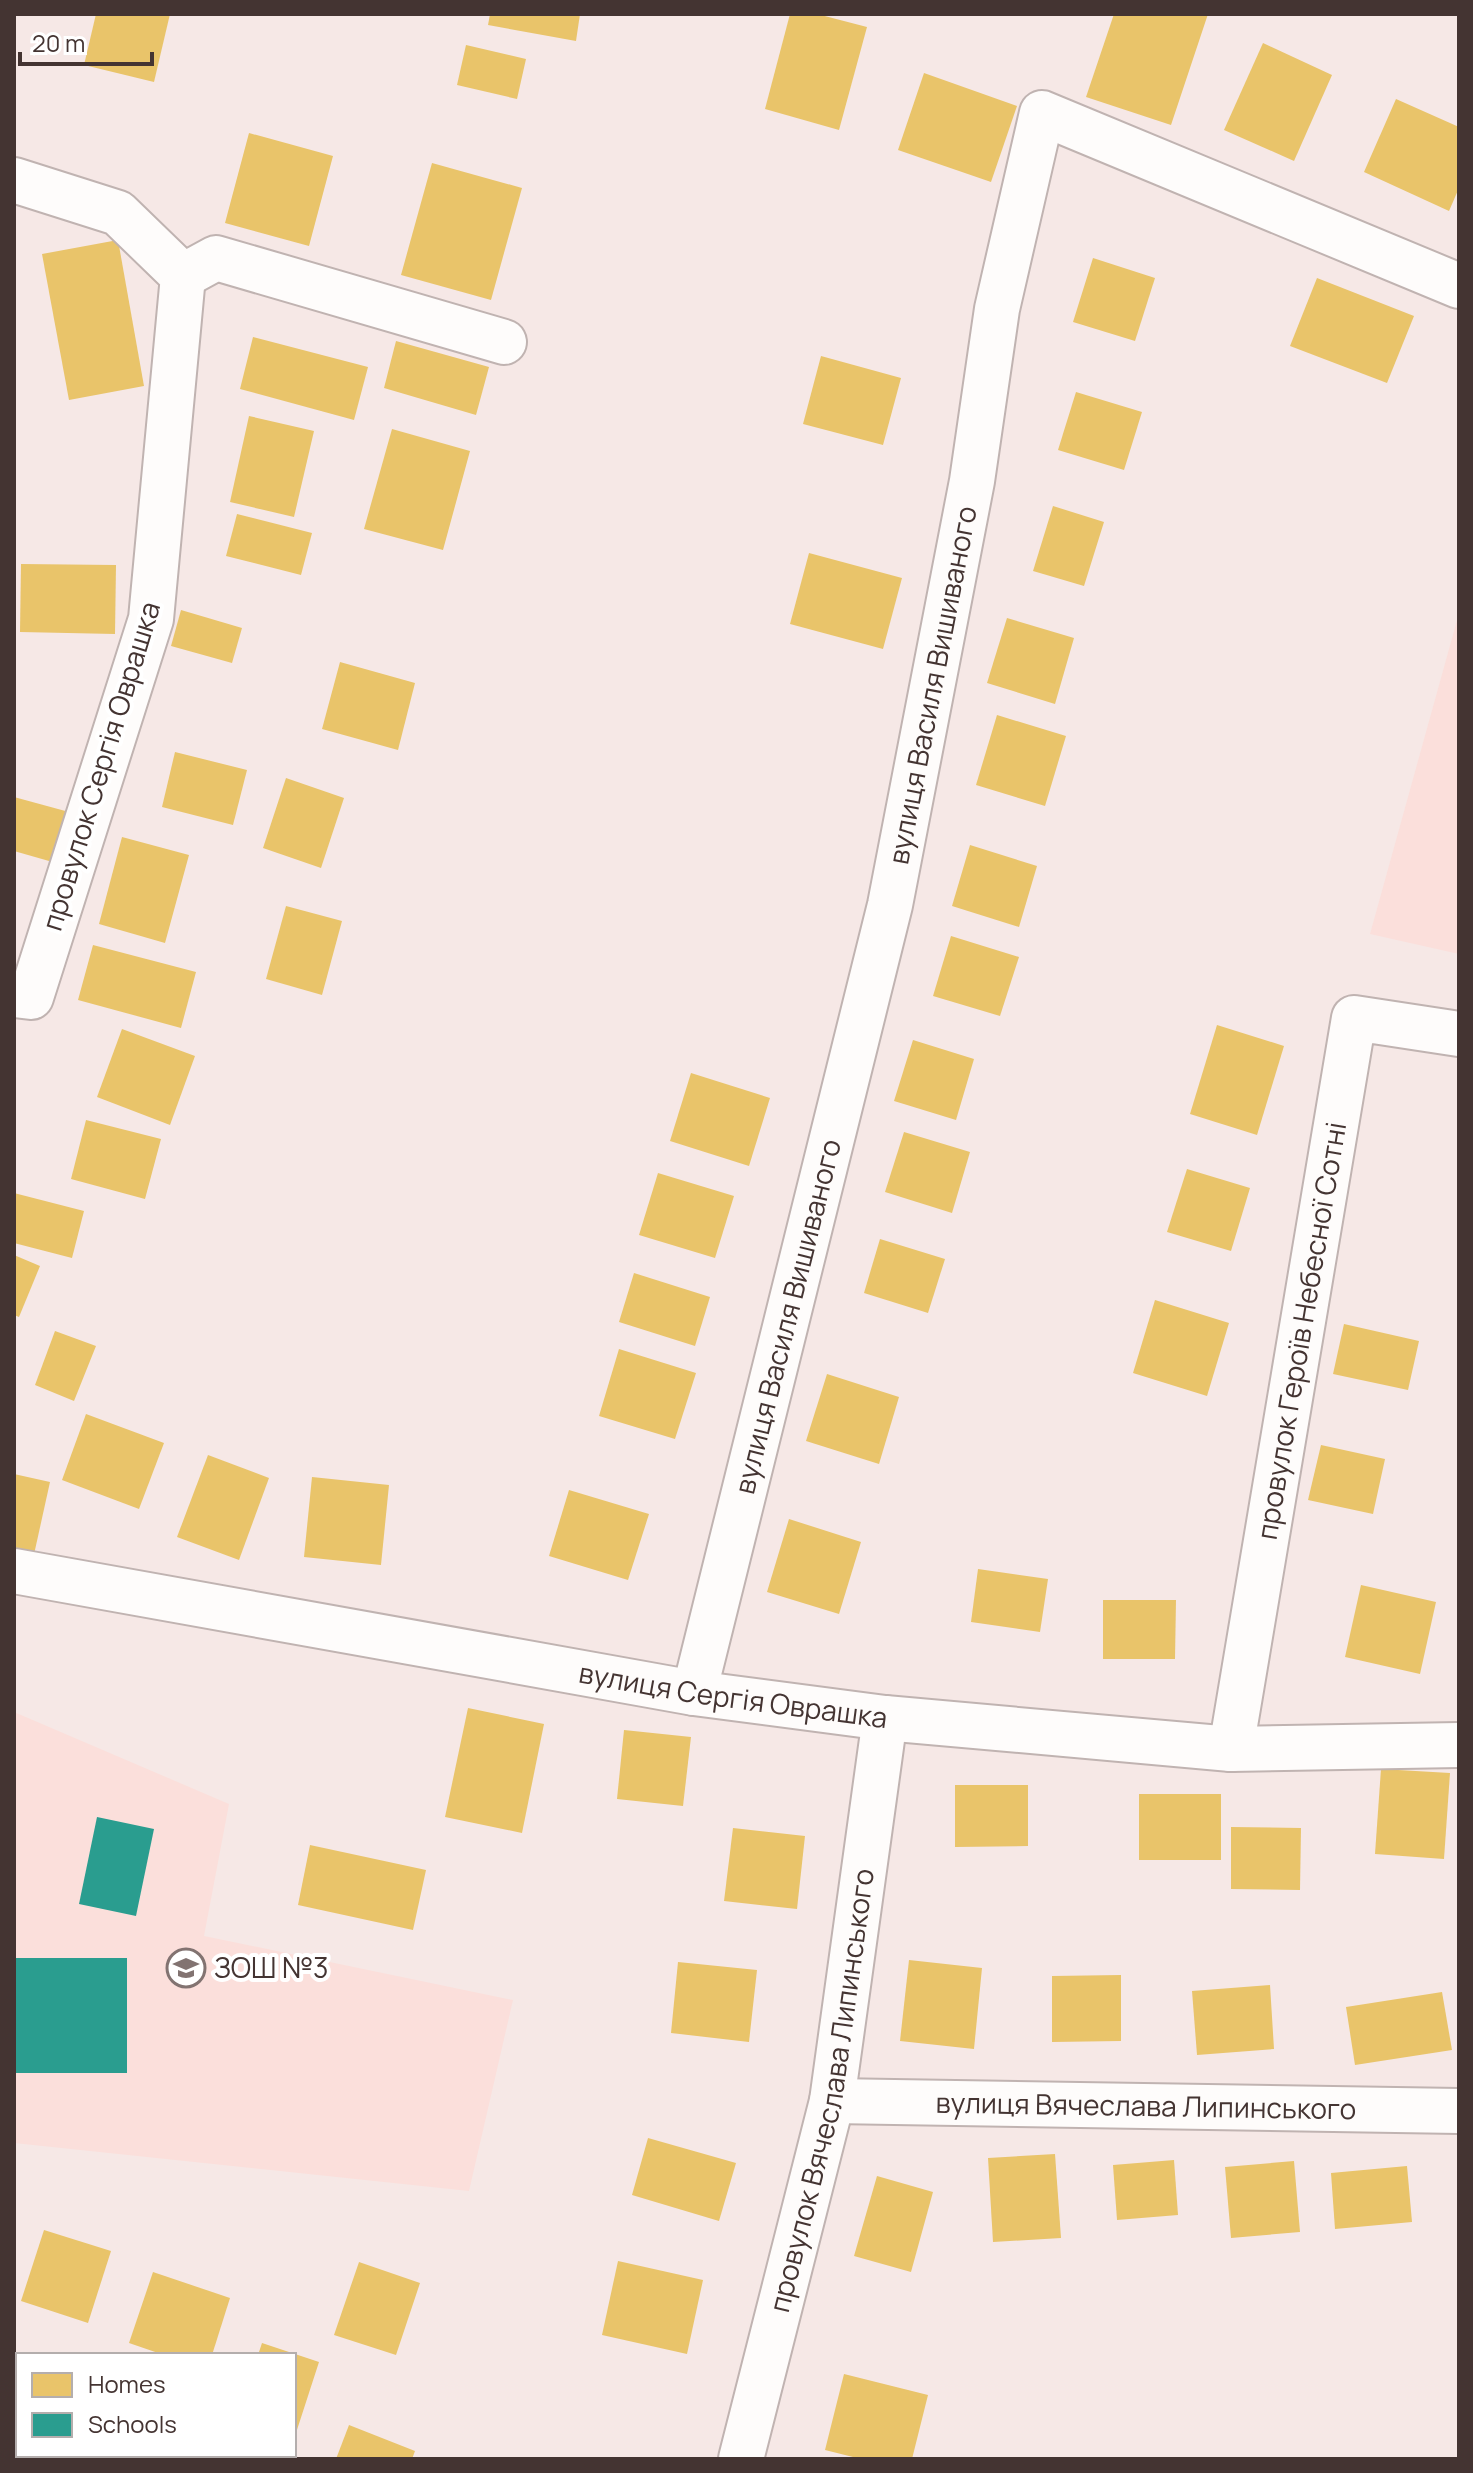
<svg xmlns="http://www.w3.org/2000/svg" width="1473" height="2473" viewBox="0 0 1473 2473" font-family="Manrope,sans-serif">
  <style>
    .built { fill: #fbdfdb }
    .homes { fill: #e9c46a }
    .schools { fill: #2a9d8f }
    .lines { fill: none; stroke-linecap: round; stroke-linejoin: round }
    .street-casing { stroke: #c0b3b1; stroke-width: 48 }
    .street { stroke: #fefcfb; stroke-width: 44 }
    .labels { text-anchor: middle; stroke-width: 8; stroke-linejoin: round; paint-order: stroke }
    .street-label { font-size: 28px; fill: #443432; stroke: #fff }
    .poi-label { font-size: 28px; fill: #443432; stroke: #fff; text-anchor: start }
  </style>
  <rect width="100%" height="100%" fill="#f6e8e6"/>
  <g class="built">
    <path d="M1459,613v341l-89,-20z"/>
    <path d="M14,1712l215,92 -25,132 309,64 -44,191 -455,-48z"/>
  </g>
  <g class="homes">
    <path d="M96,14h74l-16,68 -70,-17z"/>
    <path d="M490,14h90l-4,27 -88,-16z"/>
    <path d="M790,14h27l50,13 -28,103 -74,-21z"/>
    <path d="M1114,14h94l-37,111 -85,-28z"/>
    <path d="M1263,43l69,32 -38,86 -70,-31z"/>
    <path d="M466,45l60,14 -9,40 -60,-14z"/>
    <path d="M924,73l93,33 -26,76 -93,-32z"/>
    <path d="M1396,99l63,28v61l-10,23 -85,-39z"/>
    <path d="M249,133l84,23 -24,90 -84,-23z"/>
    <path d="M432,163l90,25 -31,112 -90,-25z"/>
    <path d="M118,240l26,146 -75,14 -27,-146z"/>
    <path d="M1093,258l62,20 -20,63 -62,-19z"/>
    <path d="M1317,278l97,38 -27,67 -97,-37z"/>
    <path d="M253,337l115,30 -14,53 -114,-31z"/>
    <path d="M396,341l93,26 -13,48 -92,-27z"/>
    <path d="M821,356l80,22 -18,67 -80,-21z"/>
    <path d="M1076,392l66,20 -18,58 -66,-20z"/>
    <path d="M249,416l65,15 -20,86 -64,-15z"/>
    <path d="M392,429l78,22 -27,99 -79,-21z"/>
    <path d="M1053,506l51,16 -20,64 -51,-15z"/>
    <path d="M237,514l75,19 -11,42 -75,-19z"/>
    <path d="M809,553l93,25 -19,71 -93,-25z"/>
    <path d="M21,564l95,1 -1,69 -95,-2z"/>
    <path d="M181,610l61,18 -10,35 -61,-17z"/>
    <path d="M1007,618l67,20 -19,66 -68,-21z"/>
    <path d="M340,662l75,21 -17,67 -76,-21z"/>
    <path d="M997,715l69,21 -21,70 -69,-21z"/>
    <path d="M175,752l72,18 -14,55 -71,-18z"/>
    <path d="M286,778l58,20 -23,70 -58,-20z"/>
    <path d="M14,797l55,15 -13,51 -42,-12z"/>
    <path d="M122,837l67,18 -24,88 -66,-19z"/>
    <path d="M970,845l67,21 -18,61 -67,-21z"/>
    <path d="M286,906l56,15 -20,74 -56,-16z"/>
    <path d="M951,936l68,21 -19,59 -67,-20z"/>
    <path d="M93,945l103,27 -15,56 -103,-28z"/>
    <path d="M1217,1025l67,21 -27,89 -67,-21z"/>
    <path d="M122,1029l73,27 -25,69 -73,-28z"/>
    <path d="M913,1040l61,19 -18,61 -62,-19z"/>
    <path d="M691,1073l79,25 -21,68 -79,-25z"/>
    <path d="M86,1120l75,19 -16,60 -74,-20z"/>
    <path d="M904,1132l66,20 -18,61 -67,-21z"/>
    <path d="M1187,1169l63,19 -19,63 -64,-19z"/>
    <path d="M658,1173l76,23 -19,62 -76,-23z"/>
    <path d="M14,1193l70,18 -12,47 -58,-15z"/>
    <path d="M880,1239l65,20 -17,54 -64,-20z"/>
    <path d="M14,1255l26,11 -21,51 -5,-2z"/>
    <path d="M634,1273l76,24 -15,49 -76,-24z"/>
    <path d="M1155,1300l74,23 -22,73 -74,-23z"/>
    <path d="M1344,1324l75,17 -11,49 -75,-16z"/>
    <path d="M55,1331l41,15 -22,55 -39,-16z"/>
    <path d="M619,1349l77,24 -21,66 -76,-23z"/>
    <path d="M827,1374l72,23 -20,67 -73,-23z"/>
    <path d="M86,1414l78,29 -25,66 -77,-29z"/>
    <path d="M1321,1445l64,14 -12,55 -65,-14z"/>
    <path d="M208,1455l61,23 -30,82 -62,-23z"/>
    <path d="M14,1474l36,8 -17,77 -19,-4z"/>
    <path d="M312,1477l77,8 -8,80 -77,-8z"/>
    <path d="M569,1490l80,24 -21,66 -79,-24z"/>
    <path d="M789,1519l72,23 -22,72 -72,-22z"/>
    <path d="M978,1569l70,10 -8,53 -69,-10z"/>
    <path d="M1361,1585l75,17 -16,72 -75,-17z"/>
    <path d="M1103,1600h73l-1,59h-72z"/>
    <path d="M468,1708l76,16 -22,109 -77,-16z"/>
    <path d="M624,1730l67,7 -8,69 -66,-7z"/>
    <path d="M1381,1769l69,4 -6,86 -69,-5z"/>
    <path d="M955,1785h73v61l-73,1z"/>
    <rect x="1139" y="1794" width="82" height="66"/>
    <path d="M1231,1827l70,1 -1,62 -69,-1z"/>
    <path d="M733,1828l72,8 -8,73 -73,-8z"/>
    <path d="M310,1845l116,25 -13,60 -115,-25z"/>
    <path d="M909,1960l73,8 -8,81 -74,-8z"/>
    <path d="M678,1962l79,8 -8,72 -78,-9z"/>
    <path d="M1121,1975v66l-69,1v-66z"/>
    <path d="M1270,1985l4,64 -77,6 -5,-64z"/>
    <path d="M1442,1992l10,58 -97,15 -9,-58z"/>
    <path d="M648,2138l88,25 -17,58 -87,-26z"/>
    <path d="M1055,2154l6,84 -68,4 -5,-84z"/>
    <path d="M1174,2160l4,55 -61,5 -4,-55z"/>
    <path d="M1294,2161l6,71 -69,6 -6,-71z"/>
    <path d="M1407,2166l5,56 -77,7 -4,-56z"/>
    <path d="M877,2176l56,16 -22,80 -57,-16z"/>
    <path d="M44,2230l67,21 -23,72 -67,-22z"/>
    <path d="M618,2261l85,19 -16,74 -85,-19z"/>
    <path d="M359,2262l61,21 -24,72 -62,-20z"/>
    <path d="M153,2272l77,26 -18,57h-48l-35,-12z"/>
    <path d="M262,2343l57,19 -24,74 -1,-81h-36z"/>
    <path d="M844,2374l84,21 -16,64h-51l-36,-9z"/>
    <path d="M349,2425l66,26 -3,8h-76z"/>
  </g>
  <g class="schools">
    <path d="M97,1817l57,12 -18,87 -57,-12z"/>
    <rect x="14" y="1958" width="113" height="115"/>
  </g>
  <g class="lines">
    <defs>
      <g id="street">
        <path d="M14,180l104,33 65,63 -32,343 -120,378 -17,-2"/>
        <path d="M183,276l33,-18 288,84"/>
        <path id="s1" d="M14,1571l680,122 191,25 346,31 228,-4"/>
        <path id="s2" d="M694,1693l196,-788 82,-424 25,-172 45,-196 417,173"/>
        <path id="s3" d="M1231,1749l123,-731 105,16"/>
        <path id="s4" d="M832,2101l627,10"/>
        <path d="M14,2401l4,2"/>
        <path d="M162,2455l11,4"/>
        <path id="s5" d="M741,2459l91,-358 53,-383"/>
      </g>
    </defs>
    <use href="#street" class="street-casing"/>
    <use href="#street" class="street"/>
  </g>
  <defs>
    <symbol id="school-ring" viewBox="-11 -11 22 22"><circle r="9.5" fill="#fff" stroke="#827371" stroke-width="1.5"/><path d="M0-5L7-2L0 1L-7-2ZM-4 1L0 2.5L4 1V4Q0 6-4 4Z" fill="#827371"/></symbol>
  </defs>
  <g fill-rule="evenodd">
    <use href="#school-ring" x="164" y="1946" width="44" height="44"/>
  </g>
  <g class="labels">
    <g class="street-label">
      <text dy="10" stroke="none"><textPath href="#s2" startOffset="1036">вулиця Василя Вишиваного</textPath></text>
      <text transform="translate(101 766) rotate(-73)" y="10">провулок Сергія Оврашка</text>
      <text dy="10" stroke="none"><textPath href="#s2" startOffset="388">вулиця Василя Вишиваного</textPath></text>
      <text dy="10" stroke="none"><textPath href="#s3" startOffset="424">провулок Героїв Небесної Сотні</textPath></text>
      <text dy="10" stroke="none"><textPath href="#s1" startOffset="730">вулиця Сергія Оврашка</textPath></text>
      <text dy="10" stroke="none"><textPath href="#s5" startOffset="378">провулок Вячеслава Липинського</textPath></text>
      <text dy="10" stroke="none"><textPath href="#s4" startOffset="314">вулиця Вячеслава Липинського</textPath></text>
    </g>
    <g class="poi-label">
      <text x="214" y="1978">ЗОШ №3</text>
    </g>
  </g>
  <rect width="1473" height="2473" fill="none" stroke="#443432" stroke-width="32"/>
  <rect x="16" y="2353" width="280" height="104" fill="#ffffff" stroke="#b4aead" stroke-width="2"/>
  <rect x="32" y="2373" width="40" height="24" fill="#e9c46a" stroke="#b4aead" stroke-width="2"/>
  <text x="88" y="2393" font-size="24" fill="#443432">Homes</text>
  <rect x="32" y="2413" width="40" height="24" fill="#2a9d8f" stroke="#b4aead" stroke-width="2"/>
  <text x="88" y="2433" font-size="24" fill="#443432">Schools</text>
  <path d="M20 52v12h132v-12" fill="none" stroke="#443432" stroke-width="4"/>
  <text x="32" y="52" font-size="24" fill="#443432" stroke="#ffffff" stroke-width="6" paint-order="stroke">20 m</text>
</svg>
